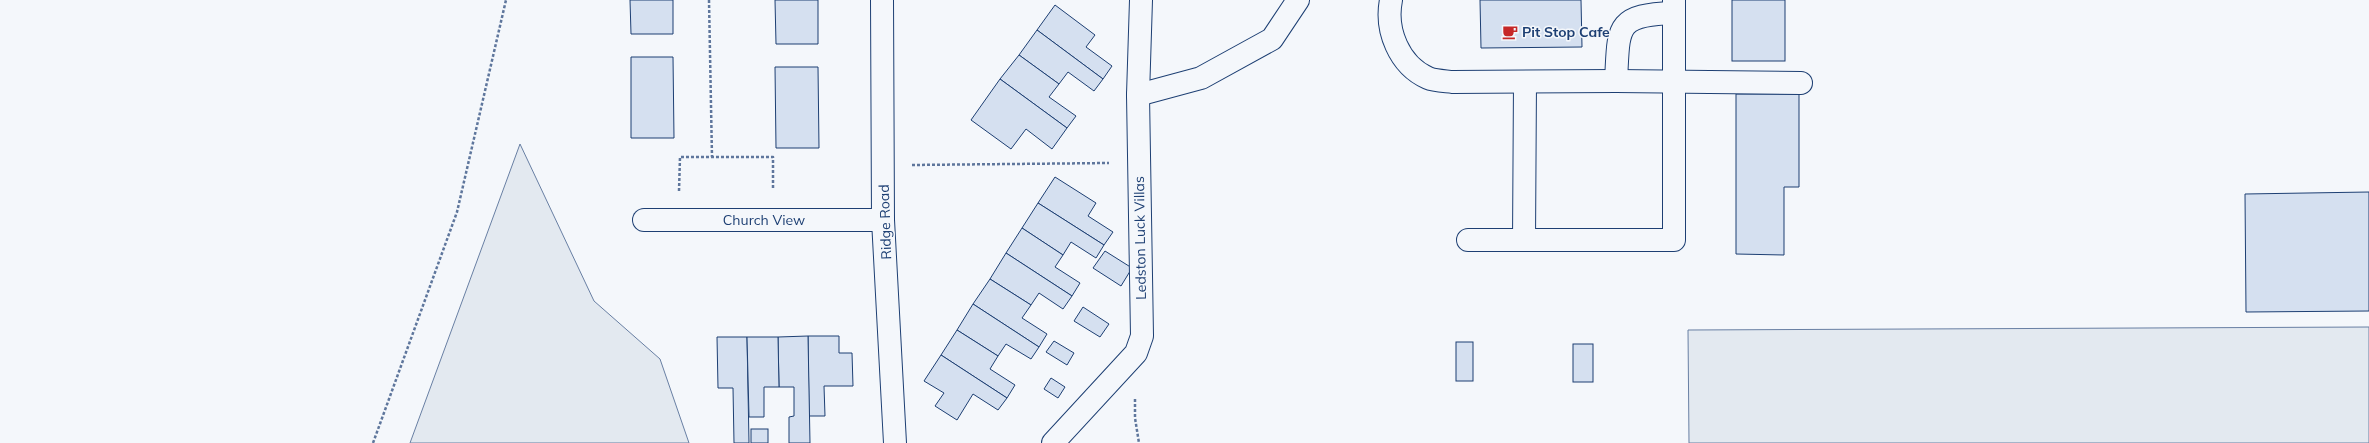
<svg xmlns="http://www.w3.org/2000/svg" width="2369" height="443" viewBox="0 0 2369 443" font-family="Mulish,sans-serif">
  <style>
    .green { fill: #e3e9f0; stroke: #687fa3 }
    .building { fill: #d5e0f0; stroke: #1d3f73 }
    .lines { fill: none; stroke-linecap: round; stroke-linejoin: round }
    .minor-casing { stroke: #1d3f73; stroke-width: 24 }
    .path { stroke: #5e769c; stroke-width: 2.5; stroke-dasharray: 3 2; stroke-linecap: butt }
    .minor { stroke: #f4f7fb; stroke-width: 22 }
    .labels { text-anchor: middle; stroke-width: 3; stroke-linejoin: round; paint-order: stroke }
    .poi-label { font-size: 14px; font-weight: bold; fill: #1d3f73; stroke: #f4f7fb; text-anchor: start }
    .street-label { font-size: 14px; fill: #1d3f73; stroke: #f4f7fb }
  </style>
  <rect width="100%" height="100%" fill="#f4f7fb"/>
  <g class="green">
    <path d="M520,144l74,157 66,58 29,84h-279z"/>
    <path d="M2369,327v116h-680l-1,-113z"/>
  </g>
  <g class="building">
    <path d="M630,0h43v34h-42z"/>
    <path d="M775,0h43v44h-42z"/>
    <path d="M1480,0h101l1,47 -101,1z"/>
    <rect x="1732" y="0" width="53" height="61"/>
    <path d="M1055,5l40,30 -9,12 26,19 -9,13 -66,-49z"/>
    <path d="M1037,30l66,49 -9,12 -26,-19 -9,12 -40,-29z"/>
    <path d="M1019,55l40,29 -10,13 27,19 -9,12 -67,-49z"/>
    <path d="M631,57h42l1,81h-43z"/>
    <path d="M775,67h43l1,81h-43z"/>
    <path d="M1000,79l67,49 -15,21 -26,-20 -15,20 -40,-29z"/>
    <path d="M1736,94h63v93h-15v68l-48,-1z"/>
    <path d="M1055,177l41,26 -8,13 25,16 -9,13 -66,-42z"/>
    <path d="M2369,192v119l-123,1 -1,-118z"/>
    <path d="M1038,203l66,42 -8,13 -25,-16 -8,13 -41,-27z"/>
    <path d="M1022,228l41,27 -8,12 25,16 -8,13 -66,-43z"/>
    <path d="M1105,251l27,17 -11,18 -28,-18z"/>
    <path d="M1006,253l66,43 -9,13 -24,-16 -8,12 -41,-26z"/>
    <path d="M990,279l41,26 -9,13 25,16 -8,13 -66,-43z"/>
    <path d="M973,304l66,43 -8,12 -25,-15 -8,12 -41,-26z"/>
    <path d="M1083,307l26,17 -9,13 -26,-16z"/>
    <path d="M957,330l41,26 -8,13 25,16 -8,13 -66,-43z"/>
    <path d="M808,336h31v17h13l1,33h-29l1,30h-16z"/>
    <path d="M808,336l2,107h-21v-26l5,-1v-29h-15l-1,-50z"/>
    <path d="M717,337h30l2,106h-15l-1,-55h-15z"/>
    <path d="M747,337h31l1,50h-15v30h-15z"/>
    <path d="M1054,341l20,12 -7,12 -21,-13z"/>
    <rect x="1456" y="342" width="17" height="39"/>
    <rect x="1573" y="344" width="20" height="38"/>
    <path d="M941,355l66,43 -9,12 -25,-16 -16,26 -22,-14 9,-13 -20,-12z"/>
    <path d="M1051,378l14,9 -7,11 -14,-9z"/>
    <rect x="751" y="429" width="17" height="14"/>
  </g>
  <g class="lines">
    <defs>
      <g id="minor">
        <path d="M882,0l1,220 12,223"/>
        <path d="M1391,0c-6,30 8,65 37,78 7,3 17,3 25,4l163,-1 185,2"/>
        <path d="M1616,81c3,-53 -2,-66 57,-68"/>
        <path d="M1138,95l63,-17 71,-39 26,-39"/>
        <path d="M644,220h239"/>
        <path d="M1468,240h206v-240"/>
        <path d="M1524,240l1,-158"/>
        <path d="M1053,443l83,-90 6,-17 -4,-241 3,-95"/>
      </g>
    </defs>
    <use href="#minor" class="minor-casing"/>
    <g class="path">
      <path d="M709,0l3,157"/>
      <path d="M912,165l197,-2"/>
      <path d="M679,191l1,-34h93v32"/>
      <path d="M1135,399v19l4,25"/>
      <path d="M373,443l84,-231 49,-212"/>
    </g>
    <use href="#minor" class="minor"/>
  </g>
  <defs>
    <symbol id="cafe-bare" viewBox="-9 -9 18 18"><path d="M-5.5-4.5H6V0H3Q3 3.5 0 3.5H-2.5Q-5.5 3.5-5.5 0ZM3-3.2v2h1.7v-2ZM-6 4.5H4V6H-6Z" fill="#c62828" stroke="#f4f7fb" stroke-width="2.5" paint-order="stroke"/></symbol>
  </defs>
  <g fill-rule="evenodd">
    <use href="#cafe-bare" x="1499" y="21" width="22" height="22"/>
  </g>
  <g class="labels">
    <g class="poi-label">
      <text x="1522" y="37">Pit Stop Cafe</text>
    </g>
    <g class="street-label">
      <text x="764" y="225">Church View</text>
      <text transform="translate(885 222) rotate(-92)" y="5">Ridge Road</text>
      <text transform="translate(1140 238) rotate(-91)" y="5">Ledston Luck Villas</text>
    </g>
  </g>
</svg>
